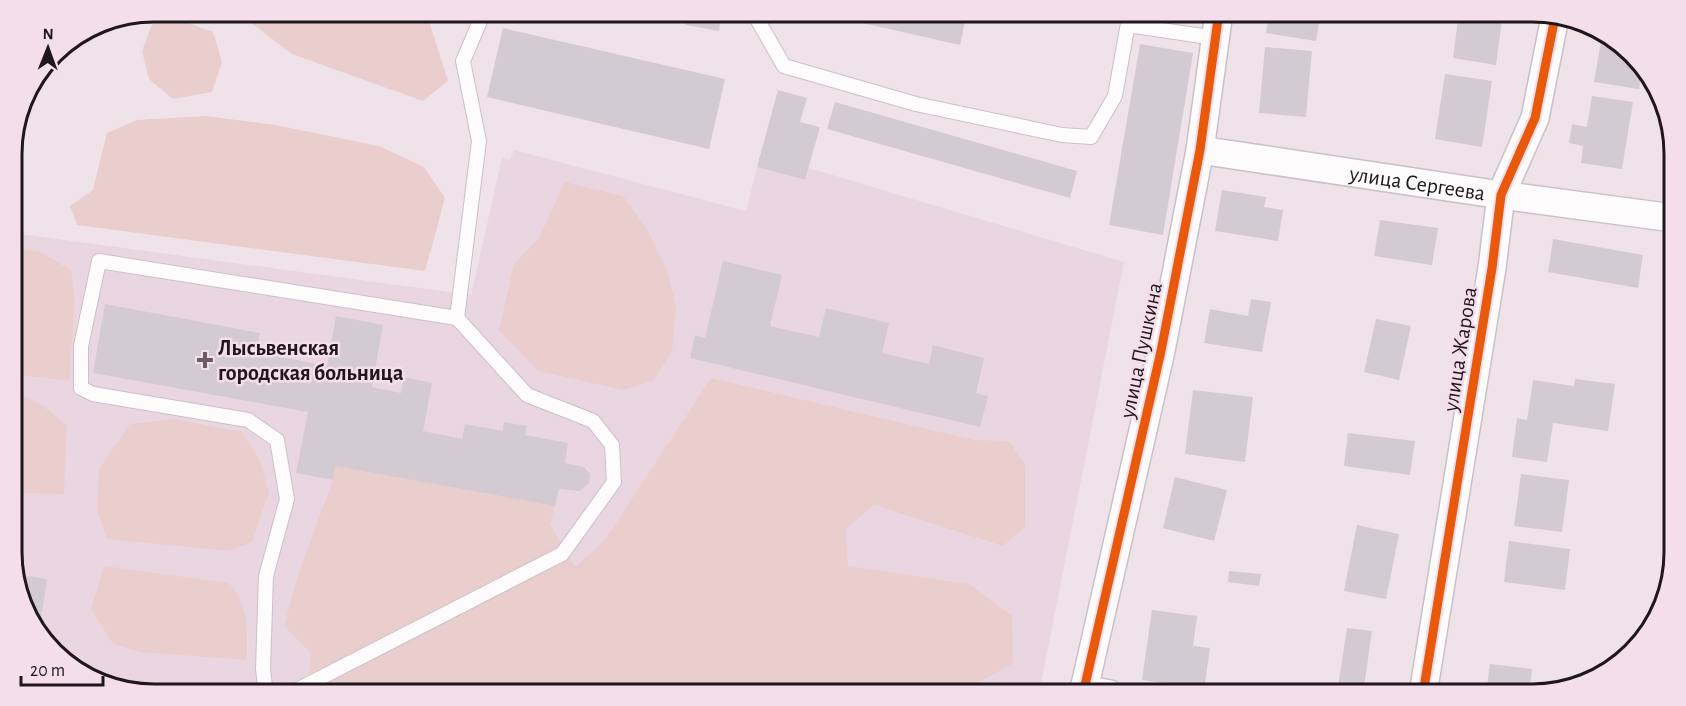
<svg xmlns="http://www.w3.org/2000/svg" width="1686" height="706" viewBox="0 0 1686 706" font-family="'Alegreya Sans',sans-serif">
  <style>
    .built { fill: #ead6e1 }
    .green { fill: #e9cecd }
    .building { fill: #d3cbd1 }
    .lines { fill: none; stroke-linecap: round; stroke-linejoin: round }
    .service-casing { stroke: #cac1c6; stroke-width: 16 }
    .minor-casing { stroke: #cac1c6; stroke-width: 30 }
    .service { stroke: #fdfbfc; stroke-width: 14 }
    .minor { stroke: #fdfbfc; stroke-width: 27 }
    .cycleway-casing { stroke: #f4deea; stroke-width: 13 }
    .cycleway { stroke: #e8590c; stroke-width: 9 }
    .poi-dot { fill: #685e64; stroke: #f4deea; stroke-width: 2 }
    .labels { text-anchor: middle; stroke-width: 5; stroke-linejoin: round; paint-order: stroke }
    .street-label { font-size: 22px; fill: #1f171c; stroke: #f4deea }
    .poi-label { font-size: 22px; font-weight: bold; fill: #1f171c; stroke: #f4deea; text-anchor: start }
    .rim { fill: none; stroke: #1f171c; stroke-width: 3 }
  </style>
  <rect width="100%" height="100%" fill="#efe3e9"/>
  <path class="built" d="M514,150l232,61 11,-44 48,13 4,-12 315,94 -85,432h-884l-55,-11 -58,-45 -29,-68v-337l458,62 31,-137 8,2z"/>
  <g class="green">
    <path d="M240,12h175l14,9 19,60 -25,20 -131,-47 -53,-40z"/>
    <path d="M175,18l38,14 9,30 -10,30 -39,7 -24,-20 -7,-28 10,-27z"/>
    <path d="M206,116l69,9 104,21 45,21 21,31 -20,73 -348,-46 -7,-19 23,-16 14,-57 30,-13z"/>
    <path d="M565,182l58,14 24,33 21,44 8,33 -4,45 -19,30 -30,9 -85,-19 -39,-41 15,-66 25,-26z"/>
    <path d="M13,248l27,4 31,18 4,32 -6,79 -56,-7z"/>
    <path d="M711,378l263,62 35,1 16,24v62l-22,19 -129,-41 -28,24 2,37 121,18 43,32 1,47 -35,20 -3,11h-668l4,-41 -27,-27 15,-54 34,-92 2,-14 220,40 -5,18 25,43 30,-27z"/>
    <path d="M13,392l26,11 28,22 -3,69 -39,-1 -12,-10z"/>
    <path d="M175,419l67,13 18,29 9,32 -17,49 -22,9 -123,-12 -10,-28 2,-42 31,-45z"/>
    <path d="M104,566l125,17c21,26 18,45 18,77l-106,-8 -28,-8 -22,-35z"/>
  </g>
  <g class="building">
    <path d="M689,12h33l-3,19 -33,-6z"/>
    <path d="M814,12h153l-7,33z"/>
    <path d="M1148,12h39l-1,8 -38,-6z"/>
    <path d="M1269,12h52l-5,29 -50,-8z"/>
    <path d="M1459,12h44l-7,53 -43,-7z"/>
    <path d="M503,28l222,51 -16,70 -222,-52z"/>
    <path d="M1602,35l41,31 -4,23 -45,-7z"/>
    <path d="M1140,44l53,9 -30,182 -54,-10z"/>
    <path d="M1265,47l47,4 -6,66 -47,-4z"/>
    <path d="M1445,74l47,7 -10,66 -47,-8z"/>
    <path d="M778,90l29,8 -7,24 20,5 -15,53 -48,-13z"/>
    <path d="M1592,96l41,6 -11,67 -41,-6 2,-17 -14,-3 3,-19 15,3z"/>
    <path d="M835,102l242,69 -7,27 -243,-69z"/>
    <path d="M1222,190l44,7 -2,10 19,3 -5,31 -63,-10z"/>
    <path d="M1380,220l58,8 -6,37 -58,-9z"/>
    <path d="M1553,239l90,16 -5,33 -90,-16z"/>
    <path d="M723,261l59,14 -12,51 49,11 7,-29 63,15 -7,30 47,11 4,-19 51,13 -8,35 12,3 -8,31 -290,-69 5,-23 10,3z"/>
    <path d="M1251,299l20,3 -9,50 -58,-9 6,-34 38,7z"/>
    <path d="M105,304l155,29 -4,19 71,14 9,-50 47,9 -11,62 29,6 3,-16 28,6 -9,48 39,8 3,-15 38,7 1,-9 23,4 -2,9 43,8 -3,20 19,4 6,7 -1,9 -9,8 -21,-2 -4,17 -220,-40 -2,14 -37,-7 12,-61 -215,-39z"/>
    <path d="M1376,319l35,7 -12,54 -35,-8z"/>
    <path d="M1575,379l40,5 -7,47 -55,-8 -6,39 -35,-5 5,-39 10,2 6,-40 41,6z"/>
    <path d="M1193,390l60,7 -8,65 -60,-8z"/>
    <path d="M1348,433l67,8 -5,34 -66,-9z"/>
    <path d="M1521,474l48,6 -7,52 -48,-6z"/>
    <path d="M1175,477l52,13 -13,51 -51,-13z"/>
    <path d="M1357,525l42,9 -13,65 -42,-8z"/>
    <path d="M1509,541l61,8 -5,41 -61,-8z"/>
    <path d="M1229,571l32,3 -2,12 -31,-4z"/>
    <path d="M15,574l32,5 -8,53z"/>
    <path d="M1152,610l45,6 -4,30 17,2 -6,41 -62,-9z"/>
    <path d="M1347,628l25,3 -9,63h-26z"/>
    <path d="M1490,664l42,5 -3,25h-43z"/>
  </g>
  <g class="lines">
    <defs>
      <g id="service">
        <path d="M753,12l31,54 132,38 146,31 29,2 24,-41 15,-84"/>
        <path d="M1128,25l87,13"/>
        <path d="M266,694l-3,-25 3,-93 21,-77 -10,-59 -29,-20 -155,-26 -12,-6v-42l18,-85 358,57 22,-177 -16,-80 21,-49"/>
        <path d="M289,694l273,-140 52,-72 -2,-37 -19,-24 -66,-26 -70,-77"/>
      </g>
      <g id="minor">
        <path id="s1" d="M1200,150l301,45 172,23"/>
        <path d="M1083,689l27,5"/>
        <path d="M1083,694l78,-343 39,-201 19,-138"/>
        <path d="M1423,694l69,-426 9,-73 34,-77 20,-101"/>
      </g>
    </defs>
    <use href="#service" class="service-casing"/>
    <use href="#minor" class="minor-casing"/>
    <use href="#service" class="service"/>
    <use href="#minor" class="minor"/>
    <defs>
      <g id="cycleway">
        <path d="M1083,694l78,-343 39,-201 19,-138"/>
        <path d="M1423,694l69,-426 9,-73 34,-77 20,-101"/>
      </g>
    </defs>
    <use href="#cycleway" class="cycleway-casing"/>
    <use href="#cycleway" class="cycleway"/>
  </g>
  <path class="poi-dot" d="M202 351h6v6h6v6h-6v6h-6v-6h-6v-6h6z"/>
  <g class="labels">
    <g class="street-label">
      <text dy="8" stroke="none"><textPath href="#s1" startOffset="220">улица Сергеева</textPath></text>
      <text transform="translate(1459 349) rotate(-81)" y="8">улица Жарова</text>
      <text transform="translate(1140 350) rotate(-78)" y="8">улица Пушкина</text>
    </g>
    <g class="poi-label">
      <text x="218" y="355">Лысьвенская<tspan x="218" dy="25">городская больница</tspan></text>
    </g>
  </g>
  <path d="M0 0H1686V706H0ZM154 22H1532A132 132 0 0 1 1664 154V552A132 132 0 0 1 1532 684H154A132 132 0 0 1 22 552V154A132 132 0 0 1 154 22Z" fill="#f4deea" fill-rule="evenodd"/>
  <path class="rim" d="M154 22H1532A132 132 0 0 1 1664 154V552A132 132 0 0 1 1532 684H154A132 132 0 0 1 22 552V154A132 132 0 0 1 154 22Z"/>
  <g transform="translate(48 48) rotate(1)" stroke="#f4deea" stroke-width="4.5" paint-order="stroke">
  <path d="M0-4.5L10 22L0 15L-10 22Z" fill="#1f171c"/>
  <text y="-9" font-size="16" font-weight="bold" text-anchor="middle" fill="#1f171c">N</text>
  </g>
  <path d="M21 676v9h82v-9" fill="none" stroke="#1f171c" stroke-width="3"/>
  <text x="30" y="676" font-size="18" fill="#1f171c" stroke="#f4deea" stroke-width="4.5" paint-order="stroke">20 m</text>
</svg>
